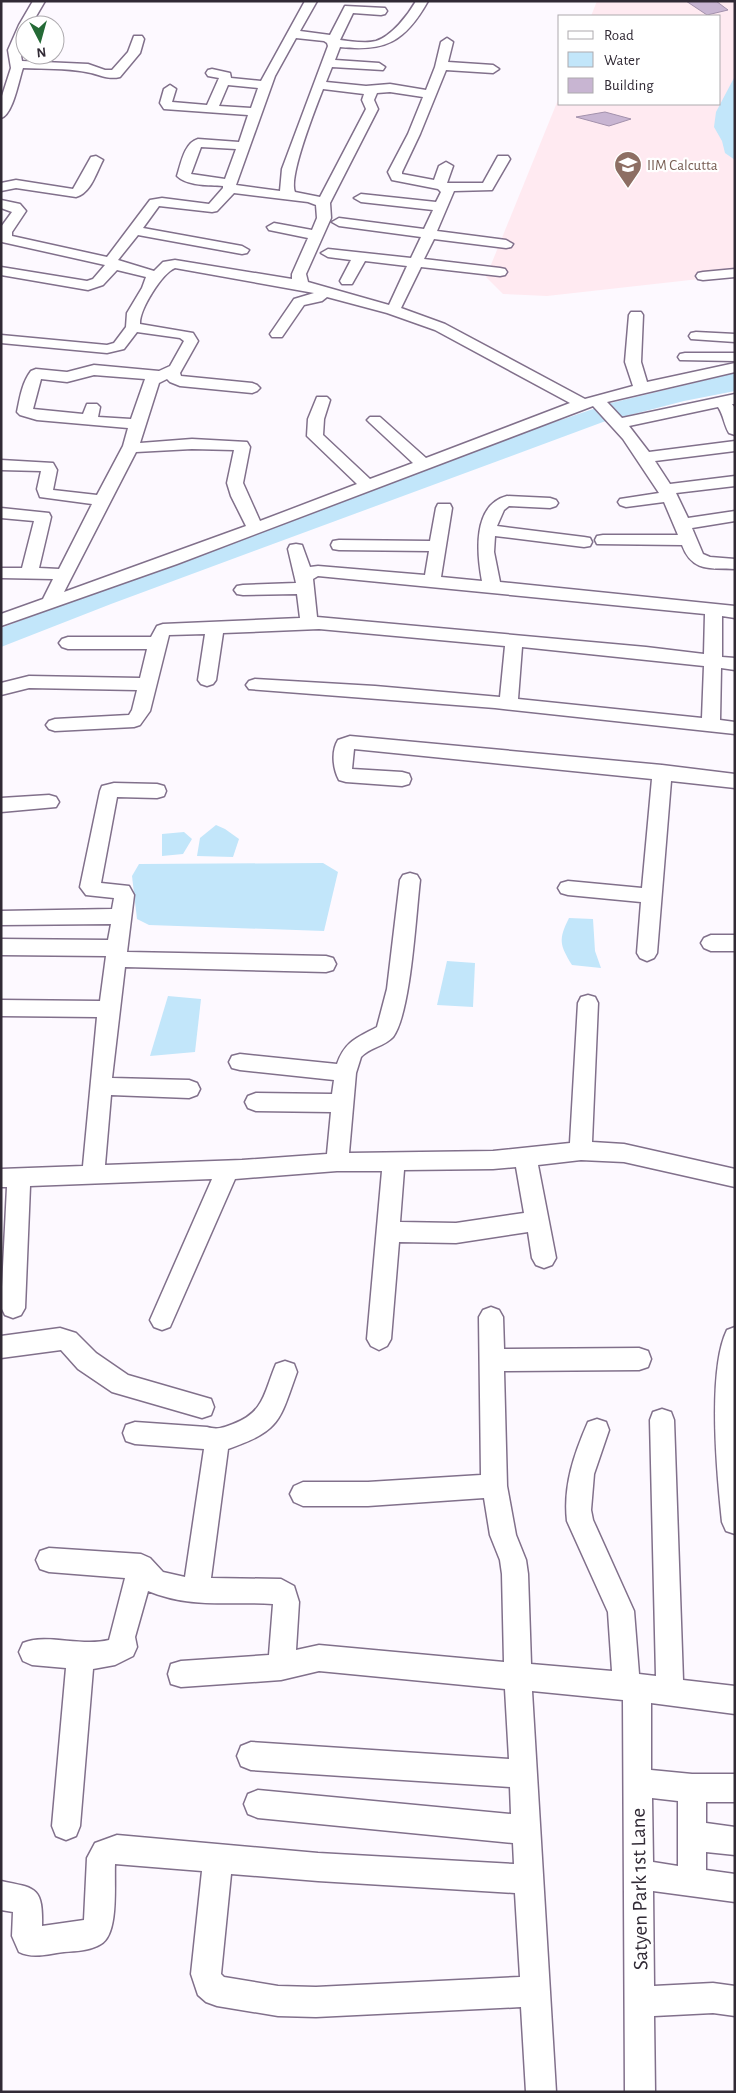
<svg xmlns="http://www.w3.org/2000/svg" width="736" height="2093" viewBox="0 0 736 2093" font-family="'Alegreya Sans',sans-serif">
  <style>
    .education { fill: #ffeaf1 }
    .water { fill: #c2e6fa }
    .building { fill: #c8b5d2; stroke: #a391ac }
    .lines { fill: none; stroke-linecap: round; stroke-linejoin: round }
    .minor-casing { stroke: #81708b; stroke-width: 3 }
    .minor { fill: #fff; fill-rule: evenodd }
    .labels { text-anchor: middle; stroke-width: 4.5; stroke-linejoin: round; paint-order: stroke }
    .far-education-label { font-size: 15px; fill: #785e54; stroke: #fff; text-anchor: start }
    .near-street-label { font-size: 21px; fill: #312a35; stroke: #fff }
  </style>
  <rect width="100%" height="100%" fill="#fdf9ff"/>
  <path class="education" d="M597,1h138v274l-188,21 -44,-2 -17,-17 74,-182v9h160v-88h-129z"/>
  <g class="water">
    <path d="M735,76v84l-10,-7 -3,-12 -8,-14 2,-15z"/>
    <path d="M735,373v18l-51,10 -81,21 -492,182 -110,43v-19l444,-169 166,-56z"/>
    <path d="M216,825l9,4 14,10 -6,18 -36,-1 3,-18z"/>
    <path d="M184,832l8,7 -9,15 -21,2v-22z"/>
    <path d="M323,863l15,9 -14,59 -175,-6 -12,-6 -5,-43 7,-12z"/>
    <path d="M569,918l24,1 2,32 6,17 -29,-3c-12,-20 -14,-25 -3,-47z"/>
    <path d="M447,961l28,2 -2,44 -36,-2z"/>
    <path d="M168,996l33,3 -6,53 -45,4z"/>
  </g>
  <g class="building">
    <path d="M686,1h30l12,9 -21,5z"/>
    <path d="M605,112l26,7 -22,7 -33,-9z"/>
  </g>
  <g class="lines">
    <defs>
      <g id="minor">
        <path d="M33,1h12l-14,24h-6v14l-5,11 2,11 66,3 17,6h7l16,-18 6,-16h8l2,3 -4,14 -20,24c-13,3 -21,-3 -34,-5 -20,-4 -43,-3 -63,-4 -4,11 -10,47 -22,50v-19l10,-31 -3,-18 11,-25z"/>
        <path d="M305,1h12l-17,30 30,4 15,-29 40,2 2,3 -2,3 -4,1 -28,-2 -13,27c11,1 25,4 36,1 16,-5 32,-26 40,-40h12c-23,41 -43,51 -88,46l-5,13 44,3 6,4 -2,3 -51,-3 -6,15 40,4 24,-2 36,6 9,-23 6,-25 6,-4 6,4 -5,20 45,3 6,4 -6,4 -47,-3 -26,64 -18,38v2l32,6 5,-14 7,-4 7,4 -6,17h36l15,-27h10l2,3 -18,31 -38,1 -17,40 69,9 7,4 -2,3 -5,1 -72,-9 -10,20 76,9 5,1 2,3 -2,3 -5,1 -79,-9 -20,41 44,16 140,75 48,-13 -8,-24 4,-47 2,-3h10l2,3 -2,47 6,20 88,-19v9l-128,30 15,16 113,-24v10h-3l3,4v27l-6,-2c-5,-8 -5,-17 -11,-26l-89,19 20,26 86,-11v10l-80,10 15,23 65,-8v10l-59,7 12,25 47,-7v10l-43,7 11,26 7,3 25,2v10c-25,-1 -43,3 -53,-24l-85,-1 -2,-4 2,-4 6,-1h75l-14,-33 -38,5 -6,-2 -2,-3 2,-3 39,-6 -36,-54 -30,-33 -416,158 -176,62v-12l42,-15 10,-20 -52,-1v-10h21l12,-47 -33,-3v-10l48,5 2,4 -12,51 20,1 33,-65 -52,-7 -3,-8 4,-18 -40,-1v-10l52,3 4,7 -4,20 44,5 26,-49 5,-18 -91,-8 -17,-5 -3,-3c3,-15 5,-29 14,-41l5,-2 31,3 27,-7 65,6 11,-5 14,-25 -4,-3 -43,-6 -13,17 -17,4 -106,-10v-8l106,10 7,-2 12,-16 1,-14 15,-25 4,-11 -29,-7 -14,15 -15,5 -87,-15v-8l86,14 6,-2 12,-14 -103,-23 -1,-15 11,-15 -11,-4v-8l19,4 6,7 -14,21v4l95,21 43,-57 12,-2 47,6 14,-16v-2c-14,-1 -36,0 -46,-10 4,-12 7,-33 21,-37l41,3 9,-27 -84,-6 -4,-6 4,-14 6,-4 6,4 -4,13 35,3 12,-27 -11,-2 -2,-3 2,-3 4,-1 18,4 1,5 30,3zM296,38l28,3 3,2 1,3 -46,123 -2,22 -44,-6 39,-109zM228,85l30,3 -7,20 -32,-2zM323,89l41,5 -2,6 4,9 -46,88 -25,-5c-7,-15 21,-85 28,-103zM390,92l33,5 -15,37 -20,38 4,8 46,9 3,3 -5,10 -75,-8 -7,4 7,4 72,8 -9,19 -85,-11 -7,4 7,4 82,11 -10,21 -83,-9 -7,4 7,4 23,3 -11,21 2,3h10l13,-23 42,5 -18,39 -81,-23 -2,-8 25,-56 -1,-15 48,-94 -4,-9 3,-7zM201,147l35,2 -11,30 -34,-5zM234,193l74,9 8,3 1,13 -5,12 -38,-7 -7,4 2,3 39,8 -16,36v5l-117,-19 -12,2 -9,9 -36,-11 20,-25 104,19 5,-1 2,-3 -7,-4 -99,-18 16,-22 53,6 5,-1zM175,268l139,25 -20,6 -24,35 2,3h10l22,-32 18,-4 5,-4 60,16 48,17 135,73 -144,55 -46,-41h-10l-3,3 3,3 43,40 -43,16 -47,-44 1,-16 6,-19 -3,-3h-10l-9,22 -1,17 50,48 -97,37 -17,-38 7,-36 -3,-5 -55,-3 -52,4 19,-60 8,-4 3,3 10,4 72,7 5,-2 3,-3 -3,-3 -5,-2 -71,-7 -1,-3 18,-32 -5,-8 -53,-9c-1,-14 22,-51 35,-56zM94,375l51,4 -14,40 -33,-2 2,-10 -3,-3h-10l-4,10 -50,-5 8,-30 26,3zM192,449l42,1 -7,33 4,13 15,30 -182,66 72,-140z"/>
        <path d="M96,156l7,4c-7,13 -12,33 -27,37l-60,-9 -15,3v-8l15,-3 57,9 18,-32z"/>
        <path d="M735,269v8l-32,3 -5,-1 -2,-3 2,-3 5,-1z"/>
        <path d="M696,332l39,2v8l-44,-3 -2,-3 2,-3z"/>
        <path d="M685,353h50v8l-55,-1 -2,-3 2,-3z"/>
        <path d="M507,496l43,2 6,2 2,3 -2,3 -6,2 -41,-2 -5,4 -7,16 87,11 6,1 2,4 -2,4 -6,1 -89,-11 -1,16 6,30 235,24v12l-13,-2v41l13,1v12l-14,-2 -1,52 15,2v12l-240,-26 -246,-19 -3,-4 3,-4 6,-2 120,7 125,11 5,-51 -186,-17 -96,4 -7,47 -3,4 -6,2 -6,-2 -3,-4 7,-46 -36,1 -19,76 -10,14 -6,2 -79,4 -6,-2 -3,-4 3,-4 6,-2 74,-4 3,-5 5,-20 -108,-2 -28,7v-12l28,-7 111,2 7,-29h-79l-6,-2 -3,-4 3,-4 6,-2h83l6,-11 6,-2 137,-6 -3,-24 -54,1 -6,-1 -3,-4 3,-4 6,-1 53,-2 -8,-34 2,-4 6,-1 6,1 8,22 8,-1 107,9 4,-24 -90,-1 -6,-1 -2,-4 2,-4 6,-1 91,1 6,-33 2,-4h12l2,4 -11,69 41,4c-5,-27 -10,-76 25,-85zM318,576l387,38 -1,40 -58,-7 -329,-30 -4,-38zM522,647l182,19 -2,52 -184,-19z"/>
        <path d="M350,736l312,29 73,9v14l-64,-7 -14,172 -3,5 -7,3 -7,-3 -3,-5 4,-51 -73,-7 -7,-2 -3,-5 3,-5 7,-2 74,7 10,-109 -298,-30 -2,20 50,3 7,2 2,5 -2,5 -7,2 -56,-4 -7,-2c-6,-11 -8,-29 -1,-40z"/>
        <path d="M114,783l43,1 7,2 2,5 -2,5 -7,2 -40,-1 -16,86 28,3 5,9 -7,57 199,4 7,2 3,6 -3,6 -7,2 -201,-5 -13,111 77,2 8,3 3,6 -3,6 -8,3 -78,-3 -6,70 137,-5 85,-6 4,-42 -75,-1 -8,-3 -3,-6 3,-6 8,-3 76,1 2,-14 -94,-10 -8,-2 -3,-6 3,-6 8,-2 97,10c8,-23 20,-26 40,-37l10,-38 13,-109 3,-5 7,-2 7,2 3,5c-4,33 -9,133 -27,157 -8,9 -24,11 -32,20l-5,16 -7,80 144,-2 77,-8 8,-140 3,-6 7,-2 7,2 3,6 -6,139 32,2 111,25v18l-111,-25 -43,-2 -43,5 18,93 -4,7 -8,3 -8,-3 -4,-7 -4,-26 -72,11 -57,-1 -8,97 -4,7 -8,4 -8,-4 -4,-7 15,-168h-45l-102,8 -65,148 -8,3 -8,-3 -4,-7 62,-141 -182,7 -5,122 -4,7 -8,3 -8,-3 -4,-8 6,-120h-6v-18l82,-3 14,-149 -96,-1v-16l99,1 6,-45 -105,-1v-16l107,1 3,-16 -110,1v-14l111,-2 2,-11 -28,-3 -6,-8 20,-96 2,-5zM516,1167l8,46 -68,10 -56,-1 4,-52 89,-1z"/>
        <path d="M49,795l7,2 3,5 -3,5 -55,5v-14z"/>
        <path d="M711,935h24v16h-24l-7,-3 -3,-5 3,-5z"/>
        <path d="M491,1307l8,3 4,7 1,32 135,-1 9,3 3,8 -3,8 -9,3 -135,1 3,115 9,49 10,25 2,14 3,90 81,7 -4,-59 -41,-91c-4,-35 7,-67 21,-99l9,-3 9,3 3,8 -15,44 -3,36 2,10 41,91 5,63 17,2 -6,-256 3,-8 9,-3 9,3 3,8 9,260 52,6v28l-84,-11v67l41,4h43v28h-29v21l29,4v28l-29,-3v18l29,4v28l-82,-11 1,95 59,-3 22,3v30l-22,-3 -59,3 1,76h-30l-2,-392 -91,-9 24,401h-30l-5,-85 -205,10 -38,-1 -61,-10 -11,-4 -8,-7 -7,-21 11,-103 -87,-7c-1,20 4,70 -14,80 -11,7 -25,7 -37,8 -16,2 -31,7 -45,0l-7,-16 1,-24 -12,-2v-29c35,7 42,6 41,45l42,-6 3,-62 8,-15 22,-8 201,18 196,11 -1,-21 -255,-25 -10,-4 -4,-10 4,-10 10,-4 253,24 -1,-27 -259,-17 -10,-4 -4,-10 4,-10 10,-4 258,17 -4,-70 -186,-18 -38,9 -100,7 -10,-3 -3,-10 3,-10 10,-3 88,-6 4,-51c-46,-3 -81,5 -125,-13l-13,46 2,10 -4,9 -18,9 -22,4 -13,157 -4,10 -10,4 -10,-4 -4,-10 14,-158 -34,-3 -9,-4 -4,-9 4,-9c23,-10 58,4 86,-3l16,-62 -76,-6 -9,-3 -4,-9 4,-9 9,-3 92,6 9,4 13,14 22,5 19,-128 -69,-5 -9,-3 -3,-8 3,-8 9,-3 72,5c10,3 16,1 26,-3 32,-12 31,-32 43,-60l9,-3 9,3 3,8c-18,50 -16,58 -69,77l-17,129 70,1 13,7 5,16 -3,48 23,-5 185,17 -2,-88 -2,-14 -10,-25 -6,-37 -116,8h-65l-9,-4 -4,-8 4,-8 9,-4h65l113,-7 -2,-158 4,-7zM652,1798l26,3v65l-25,-4zM231,1874l87,7 197,12 5,84 -204,10 -38,-1 -54,-9 -3,-3z"/>
        <path d="M735,1327v207l-9,-3 -4,-9c-5,-47 -15,-151 5,-192z"/>
        <path d="M60,1328l16,5 20,20 32,22 83,24 3,8 -3,8 -9,3 -90,-26 -34,-23 -17,-19 -60,8v-22z"/>
      </g>
    </defs>
    <use href="#minor" class="minor-casing"/>
    <use href="#minor" class="minor"/>
  </g>
  <defs>
    <symbol id="university-pin" viewBox="-11 -11 22 30"><path d="M0 17L-7.5 6A9.5 9.5 0 1 1 7.5 6Z" fill="#8d6e63" stroke="#fff"/><path d="M0-5L7-2L0 1L-7-2ZM-4 1L0 2.5L4 1V4Q0 6-4 4Z" fill="#fff"/></symbol>
  </defs>
  <g fill-rule="evenodd">
    <use href="#university-pin" x="612" y="149" width="32" height="43"/>
  </g>
  <g class="labels">
    <g class="far-education-label">
      <text x="647" y="170">IIM Calcutta</text>
    </g>
    <g class="near-street-label">
      <text transform="translate(639 1889) rotate(-91)" y="7">Satyen Park 1st Lane</text>
    </g>
  </g>
  <rect width="736" height="2093" fill="none" stroke="#312a35" stroke-width="5"/>
  <rect x="558" y="15" width="162" height="90" fill="#ffffff" stroke="#adaaae"/>
  <rect x="568" y="31" width="25" height="8" fill="#ffffff" stroke="#adaaae"/>
  <text x="604" y="40" font-size="15" fill="#312a35">Road</text>
  <rect x="568" y="52" width="25" height="15" fill="#c2e6fa" stroke="#adaaae"/>
  <text x="604" y="65" font-size="15" fill="#312a35">Water</text>
  <rect x="568" y="78" width="25" height="15" fill="#c8b5d2" stroke="#adaaae"/>
  <text x="604" y="90" font-size="15" fill="#312a35">Building</text>
  <g transform="translate(40 40) rotate(174)"><circle r="24" fill="#ffffff" stroke="#adaaae"/>
  <path d="M0-4L9 19L0 12L-9 19Z" fill="#246a36"/>
  <text y="-8" font-size="14" font-weight="bold" text-anchor="middle" fill="#312a35">N</text>
  </g>
</svg>
